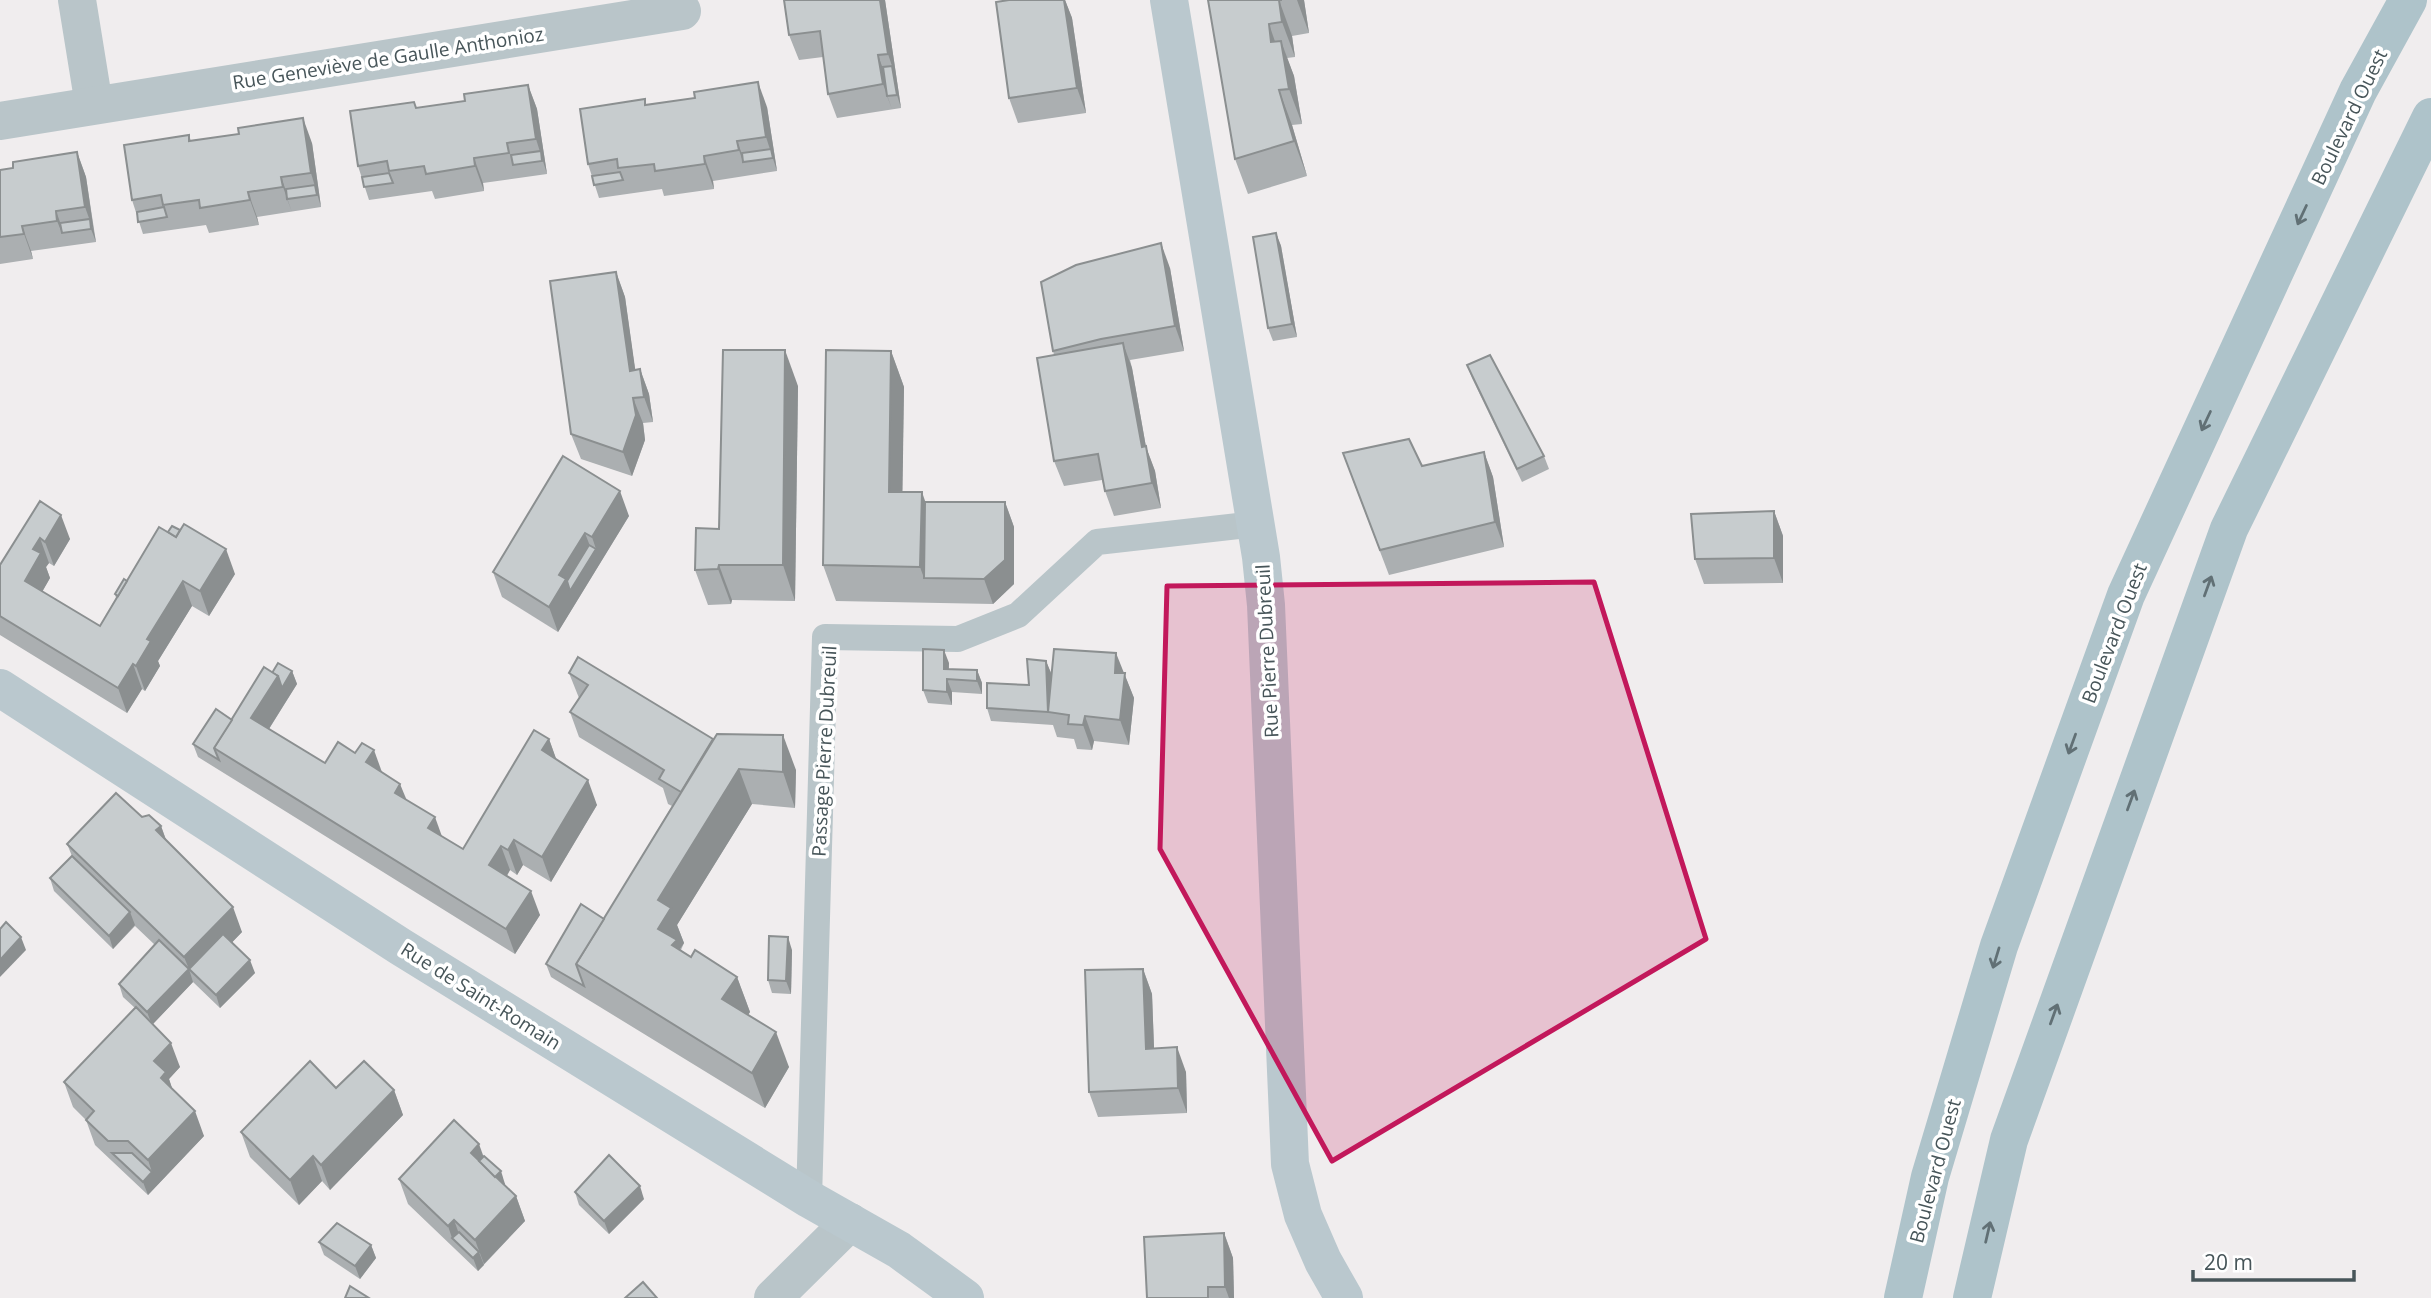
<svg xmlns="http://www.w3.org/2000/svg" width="2431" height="1298" viewBox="0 0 2431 1298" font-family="'Open Sans',sans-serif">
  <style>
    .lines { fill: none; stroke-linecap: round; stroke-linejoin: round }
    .lane { stroke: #b9c5c9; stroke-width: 26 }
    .street { stroke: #b9c5c9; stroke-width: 38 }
    .secondary { stroke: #bac8ce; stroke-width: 38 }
    .primary { stroke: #aec3ca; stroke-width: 38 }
    .wall { fill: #abafb1 }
    .shaded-wall { fill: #8b8f90 }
    .building { fill: #c7ccce; stroke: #8b8f90; stroke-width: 2 }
    .oneway { stroke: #617075 }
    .marked { fill: #c2185b; fill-opacity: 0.2; stroke: #c2185b; stroke-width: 5; stroke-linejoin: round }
    .labels { text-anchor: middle; stroke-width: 7; stroke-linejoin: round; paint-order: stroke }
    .street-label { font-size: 19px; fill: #475559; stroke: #fff }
  </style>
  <rect width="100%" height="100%" fill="#f0edee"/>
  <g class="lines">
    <path class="lane" d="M809,1199l16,-562 133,2 60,-24 79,-73 159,-18"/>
    <g class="street">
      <path d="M77,0l17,105"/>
      <path d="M0,121l682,-110"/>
      <path d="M773,1298l77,-76"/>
    </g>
    <g class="secondary">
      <path d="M1169,0l92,557 5,48 24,559 13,51 20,46 21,37"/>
      <path d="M0,688l401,259 408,252 90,51 66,48"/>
    </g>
    <g class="primary">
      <path d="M1903,1298l27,-121 69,-231 127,-351 232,-504 50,-91"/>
      <path d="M1972,1298l37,-158 220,-611 202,-412"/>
    </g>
  </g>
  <g class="wall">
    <path d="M885,0l16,108 -64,10 -9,-24 -5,-37 -24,3 -10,-25z"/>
    <path d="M1009,0h56l7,18 14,95 -68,10 -9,-25z"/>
    <path d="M1208,0h96l5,33 -17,3 3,21 -8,1 7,18 8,48 -10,1 15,51 -59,18 -13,-35z"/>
    <path d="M528,85l9,24 10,65 -64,9 1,8 -49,8 -3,-8 -63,9 -11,-34 56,-64 2,6 49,-7z"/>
    <path d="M647,105l120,2 10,64 -64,10 1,8 -50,7 -2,-7 -63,9 -11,-34z"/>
    <path d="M189,135l2,6 121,2 9,64 -64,10 2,8 -50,8 -3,-8 -63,9 -11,-34z"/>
    <path d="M77,152l9,25 10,65 -65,9 2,8 -33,5v-94l13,-2z"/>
    <path d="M1276,233l5,13 16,91 -24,4 -5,-13z"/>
    <path d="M1170,268l14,83 -54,9 2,8 14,79 9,24 6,37 -47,8 -9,-25 -3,-11 -38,6 -10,-25v-106l-1,-4z"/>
    <path d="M616,272l9,25 10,73 5,-1 9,25 4,28 -10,1 2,17 -13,36 -51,-17 -10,-25z"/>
    <path d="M891,351l13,36 -2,105 23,10h80l9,25v57l-21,20 -157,-3 -13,-36z"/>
    <path d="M1467,365l77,91 5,13 -27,13 -50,-104z"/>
    <path d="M798,386l-3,215 -63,-1 -1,4 -23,1 -13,-35 24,-41z"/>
    <path d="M1484,452l9,25 11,70 -115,28 -37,-97 70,-12z"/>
    <path d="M563,456l66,60 -71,116 -56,-35 -9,-25z"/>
    <path d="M40,501l30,38 -16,27 -5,-3 -3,4 4,11 -8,14 58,34 16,-28 -1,-4 12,-13 108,-7 -26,42 -17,-10 -34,55 2,5 -15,25 -3,-2 -15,24 -127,-78v-70z"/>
    <path d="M1774,511l9,25v47l-79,1 -9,-25z"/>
    <path d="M1046,661l5,12v6l73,-6 10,25 -5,47 -35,-4 -2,9 -15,-1 -3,-10 -17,-2 -4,-12 -62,-4 -4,-13 42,-23z"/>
    <path d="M949,663v6l28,1 5,13v11l-30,-2v13l-24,-2 -5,-13z"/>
    <path d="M292,671l5,13 -28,45 56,34 56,8 26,29 35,37 21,12 86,-110 7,20 41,46 -46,77 -28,-17 -6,10 -7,-5 -3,6 33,39 -25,39 -317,-197 -5,-13 39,-24 40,-47z"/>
    <path d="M569,673l144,66 83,31 -1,38 -43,-4 -75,121 7,18 -3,7 10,7 46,20 13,35 -2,3 41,52 -24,41 -214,-131 -5,-13 58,-45 68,-113 -4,-2 -5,-16 -84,-51 -9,-25 9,-14z"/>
    <path d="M142,817l19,9 5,14 76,92 -10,10 23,31 -35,35 -27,-26 -40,42 27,43 -11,12 3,9 32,48 -56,59 -53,-50 -9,-25 -13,-13 -9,-25 71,-74 -12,-11 -4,-13 36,-39 -20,-19 -22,23 -59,-58 -4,-13 22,-22 -5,-12z"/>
    <path d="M792,950l-1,44 -19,-1 -4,-13z"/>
    <path d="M1143,969l9,25 2,54 32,24 1,41 -89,4 -9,-25z"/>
    <path d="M336,1088l58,2 9,25 -73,75 -8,-9 -23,24 -49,-48 -9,-25z"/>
    <path d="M484,1156l21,28 -1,2 12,10 9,25 -47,50 -70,-67 -9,-25z"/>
    <path d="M575,1192l69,7 -35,35 -30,-29z"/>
    <path d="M1224,1233l9,25 1,40h-87z"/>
    <path d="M319,1242l52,3 5,13 -16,21 -36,-24z"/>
  </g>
  <g class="shaded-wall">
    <path d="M880,0h5l16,108 -4,-13 -5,-29 -4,-12z"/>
    <path d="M1064,0h1l7,18 14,95 -9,-25z"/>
    <path d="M1279,0l13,36 3,21 -13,-35z"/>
    <path d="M1297,0h7l5,33z"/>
    <path d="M1269,24l12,35 -10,-17z"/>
    <path d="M1281,41l13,35 8,48 -13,-35z"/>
    <path d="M878,55l9,25v16l5,13 -9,-25z"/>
    <path d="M758,82l9,25 10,64 -11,-34z"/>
    <path d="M528,85l9,24 10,65 -11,-35z"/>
    <path d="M1279,90l13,35 15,51 -13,-35z"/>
    <path d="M303,118l9,25 9,64 -10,-34z"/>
    <path d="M737,141l8,21h-2l-4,-12z"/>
    <path d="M77,152l9,25 8,55 -9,-25z"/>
    <path d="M704,156l9,25 1,8 -9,-25z"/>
    <path d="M474,158l9,25 1,8 -9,-25z"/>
    <path d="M281,177l8,22h-2l5,13 -9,-25z"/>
    <path d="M248,192l9,25 2,8 -9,-25z"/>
    <path d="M56,211l8,22h-2l-5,-12z"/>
    <path d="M90,219l4,13 2,10 -5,-13z"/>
    <path d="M22,226l9,25 2,8 -9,-25z"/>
    <path d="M1276,233l5,13 16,91 -5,-13z"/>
    <path d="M1161,243l9,25 14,83 -9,-25z"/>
    <path d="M616,272l9,25 14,99 -9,-25z"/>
    <path d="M1123,343l9,25 14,79 9,24 6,37 -9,-25 -10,-36z"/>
    <path d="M785,350l13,36 -3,215 -12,-36z"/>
    <path d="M891,351l13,36 -2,140 -13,-35z"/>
    <path d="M640,369l9,25 4,28 -9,-25z"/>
    <path d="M633,398l10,25 2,17 -13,36 -9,-24z"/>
    <path d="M1484,452l9,25 11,70 -9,-25z"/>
    <path d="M620,491l9,25 -71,116 -9,-25 10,-32 26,-42 8,21 3,-5 -4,-12z"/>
    <path d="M922,492l12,35 -10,51 -4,-11z"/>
    <path d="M1005,502l9,25v57l-21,20 -9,-25z"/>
    <path d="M1774,511l9,25v47l-9,-25z"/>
    <path d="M61,515l9,24 -16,27 -9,-24z"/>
    <path d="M40,538l9,25 -3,4 4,11 -16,28 -9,-25 8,-32z"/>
    <path d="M226,549l9,25 -26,42 -9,-25z"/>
    <path d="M719,565l13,35 -1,4 -13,-35z"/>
    <path d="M183,581l9,25 -34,55 2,5 -15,25 -9,-25 11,-27z"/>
    <path d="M944,650l5,13 -1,19 -4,-13z"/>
    <path d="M1116,653l18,45 -5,47 -9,-25 -5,-47z"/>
    <path d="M1046,661l5,12 1,40 -4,-1z"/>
    <path d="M133,664l9,25 -15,24 -9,-25z"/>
    <path d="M977,670l5,13v11l-5,-13z"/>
    <path d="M292,671l5,13 -37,59 -9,-25 27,-42z"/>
    <path d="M947,679l5,13v13l-5,-13z"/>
    <path d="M1085,716l9,25 -2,9 -9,-25z"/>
    <path d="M783,735l13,35 -1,38 -12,-36z"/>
    <path d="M549,739l9,25 -16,-14z"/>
    <path d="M374,750l9,25 -17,-13z"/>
    <path d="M739,769l13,35 -75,121 7,18 -4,6 10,26 -32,-46v-29z"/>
    <path d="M588,780l9,25 -46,77 -9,-25z"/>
    <path d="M400,784l10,24 -15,-15z"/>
    <path d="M435,817l9,25 -16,-14z"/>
    <path d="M161,826l9,25 -14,-21z"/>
    <path d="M514,840l9,25 -6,10 -9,-25z"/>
    <path d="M501,846l9,24 -12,20 -9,-25z"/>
    <path d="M531,891l9,24 -25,39 -9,-25z"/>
    <path d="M233,907l9,25 -44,46 -9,-9 4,13 -41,43 -5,-13 42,-43 -5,-12z"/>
    <path d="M130,912l5,13 -22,24 -4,-13z"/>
    <path d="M21,937l5,13 -26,27v-17z"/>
    <path d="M788,937l4,13 -1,44 -5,-13z"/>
    <path d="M250,960l5,13 -35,35 -4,-13z"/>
    <path d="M1143,969l9,25 3,80 -9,-25z"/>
    <path d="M737,977l13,35 -15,22 -13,-35z"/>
    <path d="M776,1032l13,35 -24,41 -13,-35z"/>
    <path d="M171,1043l9,24 -11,12 6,18 -5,6 -16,-42z"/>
    <path d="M1177,1047l9,25 1,41 -9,-25z"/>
    <path d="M394,1090l9,25 -73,75 -9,-25z"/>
    <path d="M195,1111l9,25 -56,59 -5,-13 9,-10 -4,-12z"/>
    <path d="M479,1144l9,25 -17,-16z"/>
    <path d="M313,1156l9,25 -23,24 -9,-25z"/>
    <path d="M501,1171l4,13 -9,10 -5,-13z"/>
    <path d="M640,1186l4,13 -35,35 -5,-13z"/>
    <path d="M516,1196l9,25 -41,43 -9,-24z"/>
    <path d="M454,1220l9,25 -11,-7 -4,-12z"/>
    <path d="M1224,1233l9,25 1,40h-5l-4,-11z"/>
    <path d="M371,1245l5,13 -16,21 -5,-13z"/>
    <path d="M479,1252l5,13 -6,6 -5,-13z"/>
  </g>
  <g class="building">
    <path d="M784,0h96l8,54 -10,1 5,29 -55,10 -8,-63 -31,4z"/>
    <path d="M1009,0h55l13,88 -68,10 -13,-96z"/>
    <path d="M1208,0h74h-3l3,22 -13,2 2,18 10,-1 8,48 -10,1 15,51 -59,18z"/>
    <path d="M892,66l5,29 -10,1 -4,-29z"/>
    <path d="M758,82l8,55 -29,4 2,9 -35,6 1,8 -50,7 -1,-7 -36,4 -1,-9 -29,5 -8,-55 65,-10v6l50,-7 -1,-6z"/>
    <path d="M528,85l8,54 -29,4 2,10 -35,5 1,8 -49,8 -2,-8 -35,5 -2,-10 -29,5 -8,-55 64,-9 2,6 49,-7 -1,-7z"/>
    <path d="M303,118l8,55 -30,4 2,10 -35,5 2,8 -50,8 -1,-8 -36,5 -2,-10 -29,5 -8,-55 65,-10v6l50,-7 -1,-6z"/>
    <path d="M771,149l2,9 -30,4 -1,-9z"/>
    <path d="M541,151l1,10 -29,4 -2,-10z"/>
    <path d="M77,152l8,55 -29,4 1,10 -35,5 2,8 -24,3v-67l13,-2v-6z"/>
    <path d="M620,172l3,8 -29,5 -2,-9z"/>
    <path d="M389,173l4,10 -29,4 -2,-10z"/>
    <path d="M315,185l2,10 -30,4 -1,-10z"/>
    <path d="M164,207l3,10 -29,5 -1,-10z"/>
    <path d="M90,219l1,10 -29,4 -2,-10z"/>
    <path d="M1276,233l16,91 -24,4 -15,-91z"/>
    <path d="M1161,243l14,83 -74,13 -48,12 -12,-69 35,-17z"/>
    <path d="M616,272l14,99 10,-2 4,28 -11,1 3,17 -13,37 -52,-18 -21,-153z"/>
    <path d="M1123,343l19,104 4,-1 6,37 -47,8 -7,-37 -44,7 -17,-103z"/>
    <path d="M723,350h62l-2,215h-64l-1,4 -23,1 1,-42 23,1z"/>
    <path d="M826,350l65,1 -2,141h33l-2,75 -97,-2z"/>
    <path d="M1490,355l54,101 -27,13 -50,-104z"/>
    <path d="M1409,439l13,27 62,-14 11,70 -115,28 -37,-97z"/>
    <path d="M563,456l57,35 -28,46 -7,-4 -26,42 7,4 -17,28 -56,-35z"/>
    <path d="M40,501l21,14 -16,27 -5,-4 -7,11 8,4 -16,28 75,45 59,-99 17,10 8,-13 42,25 -26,42 -17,-10 -36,58 4,2 -15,25 -3,-2 -15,24 -118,-72v-51z"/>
    <path d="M925,502h80v58l-21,19 -60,-1z"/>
    <path d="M1774,511v47l-79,1 -4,-45z"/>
    <path d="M172,526l8,4 -4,7 -8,-5z"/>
    <path d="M589,545l7,4 -26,42 -3,-10z"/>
    <path d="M124,579l3,2 -9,15 -3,-2z"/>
    <path d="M923,649l21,1v19l33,1v11l-30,-2v13l-24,-2z"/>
    <path d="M1054,649l62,4 -1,20h10l-5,47 -35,-4 -2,9 -15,-1 1,-9 -21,-3z"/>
    <path d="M578,657l135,82 -32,53 -22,-13 5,-9 -94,-58 18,-27 -19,-12z"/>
    <path d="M1027,659l19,2 2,51 -61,-4v-25l42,2z"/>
    <path d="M278,663l14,8 -10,17 -4,-12 -6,-3z"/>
    <path d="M264,667l14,9 -27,42 74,45 13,-21 17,11 7,-10 12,7 -8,12 34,22 -5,9 40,24 -7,11 35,21 71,-119 15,9 -7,11 46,30 -46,77 -28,-17 -6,10 -7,-4 -12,19 42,26 -25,38 -292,-181z"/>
    <path d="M216,709l16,11 -18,28 5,12 -26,-16z"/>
    <path d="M717,734l66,1v37l-44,-3 -81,131 13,8 -13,21 19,11 -5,5 19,12 4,-7 42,27 -15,22 54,33 -24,41 -176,-109z"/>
    <path d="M116,793l26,24 7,-2 12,11 -5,4 77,77 -49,50 -117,-113z"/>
    <path d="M72,856l58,56 -21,24 -59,-58z"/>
    <path d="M581,904l23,15 -28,45 8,22 -38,-22z"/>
    <path d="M6,922l15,15 -21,23v-31z"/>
    <path d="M223,934l27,26 -34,35 -27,-26 -42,43 -28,-28 40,-44 30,29z"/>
    <path d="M769,936l19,1 -2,44 -18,-1z"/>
    <path d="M1143,969l3,80 31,-2 1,41 -89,4 -4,-122z"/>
    <path d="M136,1007l35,36 -17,18 12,11 -5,6 34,33 -47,49 -20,-19h-20l-22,-21 8,-9 -30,-29z"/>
    <path d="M310,1061l26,27 28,-27 30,29 -73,75 -8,-9 -23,24 -49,-48z"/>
    <path d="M454,1120l25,24 -8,9 45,43 -41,44 -21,-20 -6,6 -49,-47z"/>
    <path d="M112,1153h20l20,19 -9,10z"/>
    <path d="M609,1155l31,31 -36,35 -29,-29z"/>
    <path d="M484,1156l17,15 -6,6 -16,-16z"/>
    <path d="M337,1223l34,22 -16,21 -36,-24z"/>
    <path d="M459,1232l20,20 -6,6 -21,-20z"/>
    <path d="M1224,1233l1,54h-17v11h-61l-3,-61z"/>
    <path d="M643,1282l14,16h-32z"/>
    <path d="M350,1286l19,12h-24z"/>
  </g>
  <defs><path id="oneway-shaft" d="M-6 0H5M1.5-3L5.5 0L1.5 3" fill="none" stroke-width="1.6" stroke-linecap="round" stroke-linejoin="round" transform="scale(1.75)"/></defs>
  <g class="oneway">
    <use href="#oneway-shaft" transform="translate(2302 215) rotate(115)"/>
    <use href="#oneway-shaft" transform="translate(2206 421) rotate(115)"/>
    <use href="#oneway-shaft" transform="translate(2208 586) rotate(-70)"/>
    <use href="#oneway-shaft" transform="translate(2072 744) rotate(110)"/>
    <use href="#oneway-shaft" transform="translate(2131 800) rotate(-70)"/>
    <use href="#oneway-shaft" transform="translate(1996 958) rotate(107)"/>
    <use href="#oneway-shaft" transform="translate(2054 1014) rotate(-70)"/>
    <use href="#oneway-shaft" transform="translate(1988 1232) rotate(-77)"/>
  </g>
  <path class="marked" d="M1594,582l112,357 -374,222 -172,-312 7,-263z"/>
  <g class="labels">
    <g class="street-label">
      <text transform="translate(388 58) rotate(-9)" y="7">Rue Geneviève de Gaulle Anthonioz</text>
      <text transform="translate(2349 117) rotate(-64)" y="7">Boulevard Ouest</text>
      <text transform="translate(2114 633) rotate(-69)" y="7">Boulevard Ouest</text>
      <text transform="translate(1267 651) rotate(-93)" y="7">Rue Pierre Dubreuil</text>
      <text transform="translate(824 751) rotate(-87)" y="7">Passage Pierre Dubreuil</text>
      <text transform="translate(481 996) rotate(32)" y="7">Rue de Saint-Romain</text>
      <text transform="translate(1935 1171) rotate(-75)" y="7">Boulevard Ouest</text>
    </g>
  </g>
  <path d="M2193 1270v10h161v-10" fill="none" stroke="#475559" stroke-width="3.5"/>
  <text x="2204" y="1270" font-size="21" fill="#475559" stroke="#ffffff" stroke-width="5" paint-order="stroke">20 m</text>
</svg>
